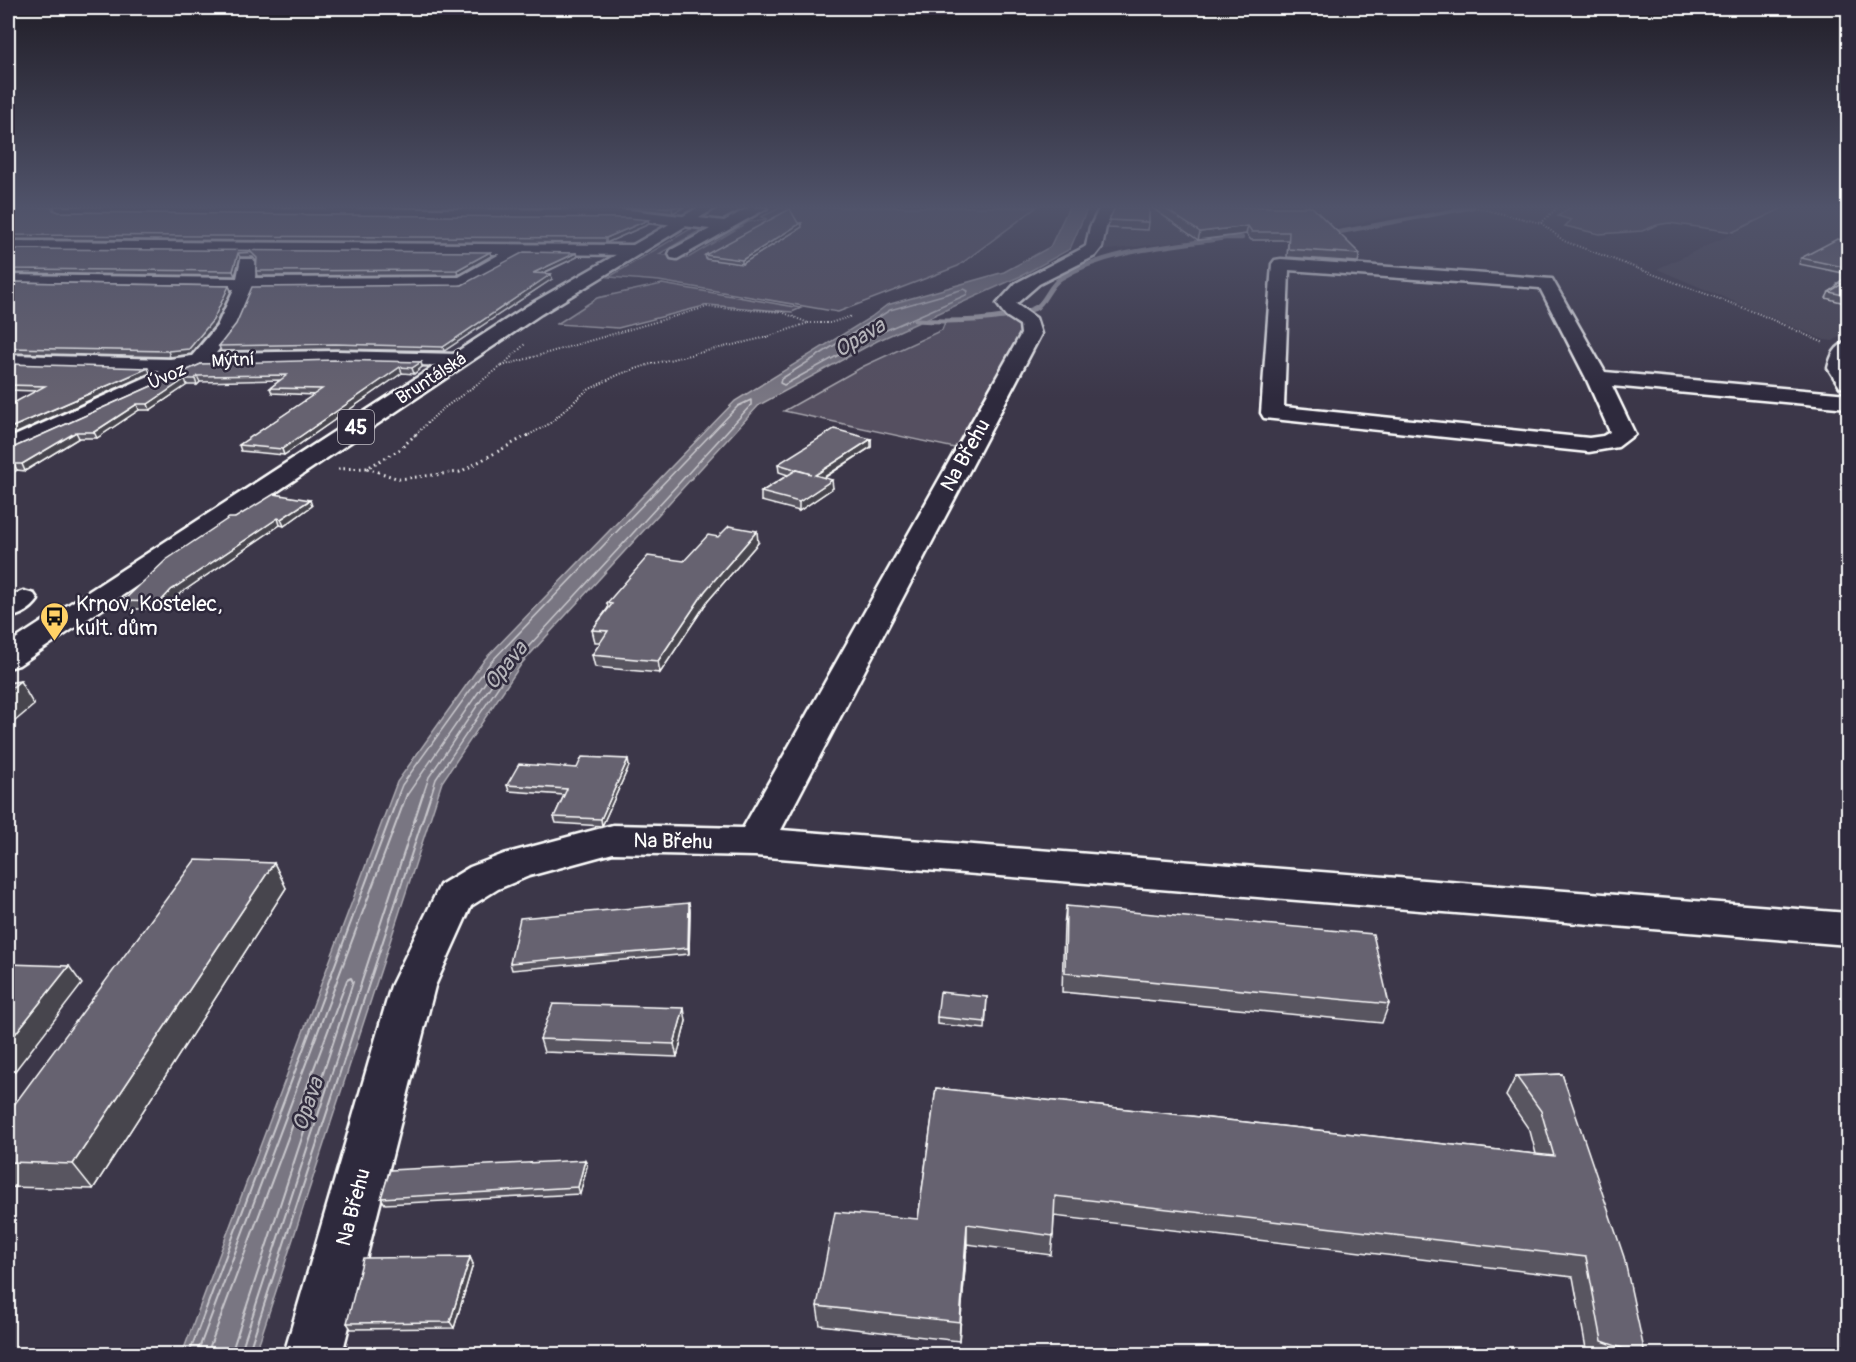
<svg xmlns="http://www.w3.org/2000/svg" width="1856" height="1362" viewBox="0 0 1856 1362" font-family="Pangolin,sans-serif">
  <style>
    .built { fill: #494455 }
    .green { fill: #555060; stroke: #aaa8b0; stroke-width: 1.5 }
    .water { fill: #797682; stroke: #afadb4; stroke-width: 1.5 }
    .lines { fill: none; stroke-linecap: round; stroke-linejoin: round }
    .shore-far1 { stroke: #c9c8cd; stroke-width: 1.5 }
    .shore { stroke: #c9c8cd; stroke-width: 2 }
    .stream-far1 { stroke: #afadb4; stroke-width: 4.5 }
    .stream { stroke: #afadb4; stroke-width: 5 }
    .minor-casing { stroke: #fff; stroke-width: 5 }
    .major-casing { stroke: #fff; stroke-width: 5 }
    .path-far1 { stroke: #fff; stroke-width: 2; stroke-dasharray: 1 2; stroke-linecap: butt }
    .path { stroke: #fff; stroke-width: 3; stroke-dasharray: 1.5 4; stroke-linecap: butt }
    .minor { fill: #2f2a3d; fill-rule: evenodd }
    .major { fill: #2f2a3d; fill-rule: evenodd }
    .wall { fill: #585460; stroke: #fff; stroke-width: 1.5 }
    .shaded-wall { fill: #47454e; stroke: #fff; stroke-width: 1.5 }
    .building { fill: #666270; stroke: #fff; stroke-width: 1.5 }
    .labels { text-anchor: middle; stroke-width: 5; stroke-linejoin: round; paint-order: stroke }
    .far-street-label { font-size: 18px; fill: #fff; stroke: #2f2a3d }
    .shield { fill: #2f2a3d; stroke: #c1bfc5; stroke-width: 1.5 }
    .shield-label { font-size: 20px; font-weight: bold; fill: #fff }
    .street-label { font-size: 21px; fill: #fff; stroke: #2f2a3d }
    .poi-label { font-size: 21px; fill: #fff; stroke: #2f2a3d; text-anchor: start }
    .water-label { font-size: 22px; font-style: italic; fill: #b5b4ba; stroke: #2f2a3d }
  </style>
  <rect width="100%" height="100%" fill="#3c3749"/>
  <filter id="ink" filterUnits="userSpaceOnUse"><feTurbulence type="fractalNoise" baseFrequency=".0167" numOctaves="2"/><feDisplacementMap in="SourceGraphic" scale="12" xChannelSelector="R" yChannelSelector="G"/><feConvolveMatrix kernelMatrix="1 2 1 2 8 2 1 2 1" color-interpolation-filters="sRGB"/></filter>
  <g filter="url(#ink)">
    <g class="built">
      <path d="M1112,207h323l-86,18 -98,15 -5,-6 -147,17z"/>
      <path d="M1789,207h45l14,3v102l-7,5 7,3v11l-15,10 -9,-1 -167,-71z"/>
    </g>
    <g class="green">
      <path d="M782,207h255l-79,59 -120,46 -179,-31 -50,-4 88,-52 9,2 -47,27 29,4 60,-36 19,-3 -6,-2z"/>
      <path d="M1571,207h214l-52,25 -64,-9 -12,2 -15,6 -43,3 -34,-8 6,-6 -13,-4z"/>
      <path d="M662,284l139,24 -9,4 -84,-7 -90,23 -61,-4 40,-26z"/>
      <path d="M1019,318l8,15 -68,116 -175,-38 80,-45 78,-36 3,-8z"/>
    </g>
    <path class="water" d="M1069,207h19l-18,42 -49,27 -144,65 -118,64 -237,258 -80,119 -182,558 -7,14h-71l215,-572 88,-123 250,-258 136,-84 16,-12 117,-33 46,-25z"/>
    <g class="lines">
      <g class="shore-far1">
        <path d="M964,289l4,2 -2,4 -91,40 -91,50 -4,-2 1,-4 109,-69z"/>
        <path d="M398,795l4,-10 88,-122 248,-257 13,-6v5l-234,254 -81,120 -5,16"/>
        <path d="M407,795l84,-121 3,-1 2,5 -67,99 -6,18"/>
      </g>
      <g class="shore">
        <path d="M189,1354l210,-560"/>
        <path d="M197,1354l210,-560"/>
        <path d="M207,1354l140,-374 4,-2 2,4 -122,372"/>
        <path d="M240,1354l183,-560"/>
        <path d="M248,1354l183,-560"/>
      </g>
      <g class="stream-far1">
        <path d="M1329,234l144,-27"/>
        <path d="M1034,309c12,-6 14,-23 27,-31 48,-29 109,-31 164,-40h17"/>
      </g>
      <path class="stream" d="M915,320c33,2 94,2 122,-13"/>
      <defs>
        <g id="minor">
          <path d="M55,207l575,3 94,11 26,-14 17,1 -90,51 -6,-1 -2,-4 2,-4 39,-21 -80,-9 -569,-6 -5,-2z"/>
          <path d="M1100,207h15l-9,20 -4,20 -7,9 -56,28 -23,20 20,14 5,16 -260,496 1067,83v32l-1093,-89 -142,-3 -84,23 -31,13 -27,17 -36,80 -93,368h-58l107,-368 49,-101 30,-18 34,-13 109,-29 130,3 278,-494 -1,-9 -14,-9 -9,-12 19,-21 67,-35 3,-2 4,-19z"/>
          <path d="M8,241l626,4 8,5 -8,5 -110,-1 -61,33 -211,2 -16,39 -20,25 120,-2 122,3 7,2 3,4 -3,4 -7,2 -122,-3 -133,4 -195,88v-16l152,-68 -152,-4v-12l162,4 22,-3 25,-30 17,-37 -226,-4v-10l229,3 4,-19h12l3,4 -1,15 204,-1 41,-23 -492,-3z"/>
          <path d="M1281,259l271,20 53,93 243,22v14l-236,-22 23,48 -17,13 -29,5 -325,-34 -3,-5 11,-149 3,-4zM1289,270l251,18 46,90 24,54 -7,4 -14,2 -305,-31z"/>
          <path d="M1848,342v46l-8,-1 -12,-19c3,-12 7,-23 20,-26z"/>
          <path d="M23,591l11,3 4,6c-7,10 -18,16 -30,18v-21z"/>
        </g>
        <path id="major" d="M699,207h18l-176,107 -522,351 -11,3v-24l519,-338z"/>
      </defs>
      <use href="#minor" class="minor-casing"/>
      <use href="#major" class="major-casing"/>
      <g class="path-far1">
        <path d="M1474,207l67,16 23,18 193,72 67,30"/>
        <path d="M1541,223l17,-16"/>
        <path d="M808,323h22l22,-7"/>
        <path d="M502,366l23,-22"/>
        <path d="M502,366l205,-59 75,5 26,11 -41,14 -116,27 -31,10 -34,17 -37,33 -22,12"/>
        <path d="M414,436l26,-25 62,-45"/>
      </g>
      <g class="path">
        <path d="M416,434l-17,16 -32,18 32,11 61,-7 70,-38"/>
        <path d="M338,469l29,-1"/>
      </g>
      <use href="#minor" class="minor"/>
      <use href="#major" class="major"/>
    </g>
    <g class="wall">
      <path d="M21,207h32l1,3 5,2 589,8 1,4 -43,19 -598,-4v-27z"/>
      <path d="M491,207h193l-11,6 -43,-5z"/>
      <path d="M1151,207h161l48,47 -2,8 -71,-5 1,-17h-37l-5,-6 -48,6z"/>
      <path d="M1109,220l40,2 -1,8 -40,-2z"/>
      <path d="M802,227l-60,37 -36,-5 -1,-4z"/>
      <path d="M1848,241v33l-49,-10 2,-6z"/>
      <path d="M8,249l483,7 -33,19 -201,1 -1,-5v-10l-3,-4h-13l-5,19 -227,-3z"/>
      <path d="M576,253l1,4 -35,17 10,5 -108,72 -108,-2 -115,2 -2,-5 243,-61z"/>
      <path d="M1848,276v28l-22,-6 3,-6 6,-4 3,-5z"/>
      <path d="M8,282l221,4 2,5 -16,34 -24,29 -21,3 -162,-4z"/>
      <path d="M421,362l1,5 -8,7 -12,-1 -118,82 -43,-4 -2,-6 75,-50 -42,-2 -2,-5 10,-8 -80,2 -3,3h-10l-37,25h-11l-42,28h-18l-54,33 -8,-1 -9,6v-26l193,-86z"/>
      <path d="M8,364l142,9 -114,18 -28,-1z"/>
      <path d="M871,439v8l-47,31 9,10 -34,23 -38,-10v-9l27,-17 -9,-3 -1,-8z"/>
      <path d="M312,506l-28,20 -4,-1 -105,72 -12,12h-37l-3,-8 112,-83z"/>
      <path d="M758,543l-51,59 -47,71 -65,-6 -3,-12 9,-13h-6l-3,-12 16,-22 -1,-5 77,-42z"/>
      <path d="M629,766l-27,60 -46,-3 -2,-6 10,-22 -55,-4 -2,-6 70,-17z"/>
      <path d="M274,863l12,25 -193,301 -85,-2v-74z"/>
      <path d="M689,903l1,7 -1,44 -177,16 -2,-7z"/>
      <path d="M1066,906l323,98 -7,19 -320,-31 2,-67z"/>
      <path d="M987,997l-2,32 -48,-5v-7z"/>
      <path d="M686,1021l-9,36 -133,-5 -4,-13z"/>
      <path d="M1562,1074l83,280h-58l-14,-77 -519,-61 -1,20 -2,19 -84,-11 -8,97 -139,-16 -3,-19 101,-87 18,-131 600,66 -6,-23 -24,-35 10,-20z"/>
      <path d="M585,1160l2,6 -7,28 -195,10 -4,-6z"/>
      <path d="M470,1257l3,7 -19,64 -103,1 -4,-6z"/>
    </g>
    <g class="shaded-wall">
      <path d="M675,207h9l-11,6 -1,-5z"/>
      <path d="M648,220l1,4 -43,19v-5z"/>
      <path d="M801,223l1,4 -60,37v-4z"/>
      <path d="M1248,226l-2,8 -48,6 2,-8z"/>
      <path d="M490,252l1,4 -33,19 -1,-5z"/>
      <path d="M238,253l2,4 -5,19 -2,-5z"/>
      <path d="M576,253l1,4 -43,20 -1,-4z"/>
      <path d="M551,274l1,5 -108,72 -1,-4z"/>
      <path d="M229,286l2,5 -16,34 -24,29 -21,3 -2,-6z"/>
      <path d="M421,362l1,5 -8,7 -2,-6z"/>
      <path d="M400,367l2,6 -118,82 -2,-6z"/>
      <path d="M148,368l2,5 -142,64v-8z"/>
      <path d="M197,376l3,6 -3,3 -2,-6z"/>
      <path d="M185,379l2,6 -37,25 -2,-6z"/>
      <path d="M137,404l2,6 -42,28 -3,-6z"/>
      <path d="M76,432l3,6 -54,33 -3,-7z"/>
      <path d="M871,439v8l-56,36v-8z"/>
      <path d="M14,464l3,6 -9,6v-8z"/>
      <path d="M832,480l1,8 -34,23v-9z"/>
      <path d="M310,500l2,6 -28,20 -3,-7z"/>
      <path d="M278,518l2,7 -105,72 -12,12 -3,-7 11,-12z"/>
      <path d="M757,531l1,12 -51,59 -47,71 -2,-12 47,-70z"/>
      <path d="M20,681l14,24 -26,22v-36z"/>
      <path d="M628,759l1,7 -27,60 -1,-7z"/>
      <path d="M274,863l12,25 -193,301 -20,-25z"/>
      <path d="M689,903l1,7 -1,44 -1,-6z"/>
      <path d="M69,966l13,18 -74,96v-37z"/>
      <path d="M684,1008l2,13 -9,36 -3,-13z"/>
      <path d="M585,1160l2,6 -7,28 -2,-7z"/>
      <path d="M967,1224v20l-8,97 1,-19z"/>
      <path d="M470,1257l3,7 -19,64 -4,-6z"/>
    </g>
    <g class="building">
      <path d="M21,207h31l1,3 6,2 570,6 19,2 -42,18 -598,-3v-23z"/>
      <path d="M660,207h15l-3,1z"/>
      <path d="M1115,207h34v15l-40,-2z"/>
      <path d="M1163,207h149l48,47 -72,-5 1,-17h-37l-4,-6 -48,6z"/>
      <path d="M790,209l8,14h3l-59,37 -37,-5z"/>
      <path d="M1837,239l11,2v27l-47,-10z"/>
      <path d="M8,249l482,3 -33,18 -201,1 1,-13 -6,-6 -13,1 -5,18 -225,-2z"/>
      <path d="M524,252l52,1 -43,20 18,1 -108,73 -108,-3 -116,2 17,-22 16,-37 210,-2z"/>
      <path d="M1848,276v20l-19,-4 13,-8 -4,-1z"/>
      <path d="M8,282l221,4 -16,34 -24,29 -21,2 -160,-3z"/>
      <path d="M334,360l87,2 -9,6 -12,-1 -118,82 -43,-4 83,-56 -52,-1 17,-13 -90,1 -2,3h-10l-37,25h-11l-43,28h-18l-54,32h-8l-6,4v-18l193,-86z"/>
      <path d="M8,364l140,4 -140,61v-23l37,-20 -37,-1z"/>
      <path d="M834,429l37,10 -56,36 17,5 -33,22 -38,-10 35,-22 15,4 -33,-10z"/>
      <path d="M274,494l36,6 -29,19 -3,-1 -107,72 -11,12 -37,-1 43,-41 63,-42h6z"/>
      <path d="M729,526l28,5 -52,60 -47,70 -66,-6 16,-24 -16,-1 20,-26 -5,-1 41,-47 36,5 24,-26 10,2z"/>
      <path d="M20,681l-12,10v-8z"/>
      <path d="M582,757l46,2 -27,60 -47,-2 13,-28 -60,-4 12,-21 58,4z"/>
      <path d="M195,860l79,3 -201,301 -65,-2v-49z"/>
      <path d="M689,903l-1,45 -178,15 10,-45z"/>
      <path d="M1066,906l307,28 16,70 -324,-31z"/>
      <path d="M8,964l61,2 -61,77z"/>
      <path d="M940,992l47,5 -2,25 -48,-5z"/>
      <path d="M553,1004l131,4 -10,36 -134,-5z"/>
      <path d="M1562,1074l62,183 21,97h-7l-36,-13 -16,-84 -531,-61 -2,40 -86,-12 -7,98 -143,-16 18,-94 83,7 18,-131 618,68 -13,-45 -25,-35z"/>
      <path d="M585,1160l-7,27 -197,11 9,-28z"/>
      <path d="M470,1257l-20,65 -103,1 16,-65z"/>
    </g>
  </g>
  <linearGradient id="sky" x2="0" y2="1"><stop stop-color="#211e28"/><stop offset="0.52" stop-color="#50536a"/><stop offset="1" stop-color="#50536a" stop-opacity="0"/></linearGradient>
  <rect width="1856" height="398" fill="url(#sky)"/>
  <defs>
    <symbol id="bus-pin" viewBox="-11 -11 22 30"><path d="M0 17L-7.5 6A9.5 9.5 0 1 1 7.5 6Z" fill="#ffd166" stroke="#2f2a3d"/><path d="M-5-6H5V4H4V6H2V4H-2V6H-4V4H-5ZM-3.5-4V0h7V-4ZM-3.5 1.2v1.5H-2V1.2ZM2 1.2v1.5H3.5V1.2Z" fill="#111"/></symbol>
  </defs>
  <g fill-rule="evenodd">
    <use href="#bus-pin" x="38" y="600" width="33" height="45"/>
  </g>
  <g class="labels">
    <g class="far-street-label">
      <text transform="translate(233 360) rotate(-3)" y="6">Mýtní</text>
      <text transform="translate(167 376) rotate(-24)" y="6">Úvoz</text>
      <text transform="translate(431 378) rotate(-33)" y="6">Bruntálská</text>
    </g>
    <rect class="shield" x="338" y="410" width="36" height="34" rx="4.5"/>
    <g class="shield-label">
      <text x="356" y="434">45</text>
    </g>
    <g class="street-label">
      <text transform="translate(965 455) rotate(-61)" y="7">Na Břehu</text>
      <text transform="translate(673 841) rotate(1)" y="7">Na Břehu</text>
      <text transform="translate(353 1207) rotate(-75)" y="7">Na Břehu</text>
    </g>
    <g class="poi-label">
      <text x="76" y="611">Krnov, Kostelec,<tspan x="76" dy="24">kult. dům</tspan></text>
    </g>
    <g class="water-label">
      <text transform="translate(859 337) rotate(-31)" y="8">Opava</text>
      <text transform="translate(505 665) rotate(-51)" y="8">Opava</text>
      <text transform="translate(307 1104) rotate(-71)" y="8">Opava</text>
    </g>
  </g>
  <rect width="1856" height="1362" fill="none" stroke="#2f2a3d" stroke-width="30"/>
  <rect x="15" y="15" width="1826" height="1332" fill="none" stroke="#fff" stroke-width="2" filter="url(#ink)"/>
</svg>
